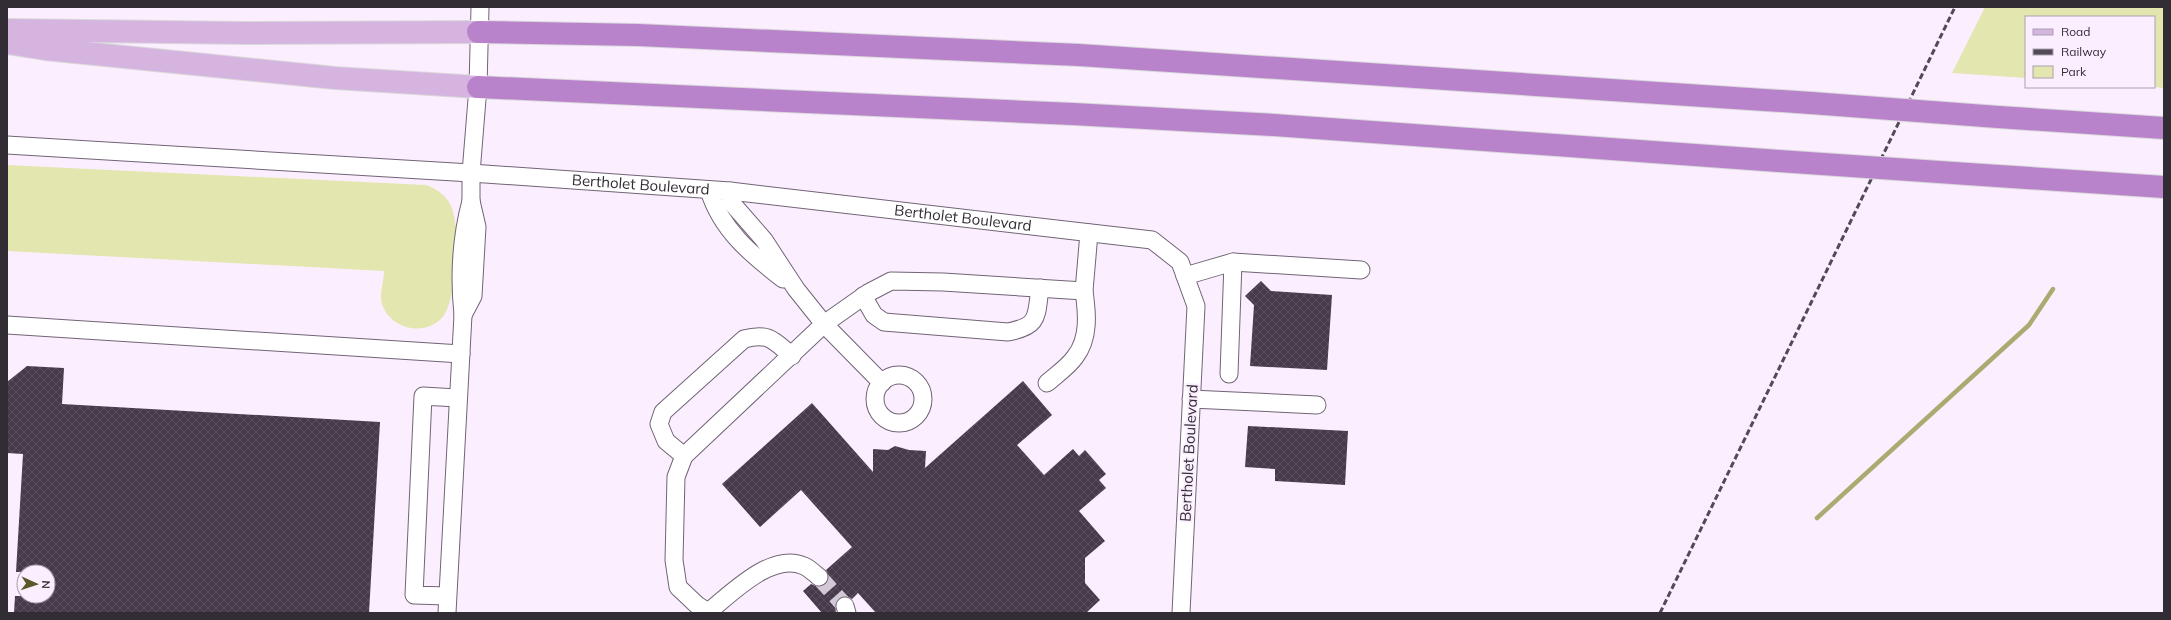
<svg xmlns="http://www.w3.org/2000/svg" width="2171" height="620" viewBox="0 0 2171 620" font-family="Mulish,sans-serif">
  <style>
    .green { fill: #e3e6ae }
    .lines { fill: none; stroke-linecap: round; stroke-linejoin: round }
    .stream { stroke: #aaab70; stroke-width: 4.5 }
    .building { fill: url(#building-cross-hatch) }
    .minor-tunnel { stroke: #d3c8d6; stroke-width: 17; stroke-dasharray: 17 8; stroke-linecap: butt }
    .minor-casing { stroke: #716475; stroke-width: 19 }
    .major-casing { stroke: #dad9da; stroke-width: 24 }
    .highway-casing { stroke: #dad9da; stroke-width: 24 }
    .minor { stroke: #fff; stroke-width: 17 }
    .major { stroke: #d5b5e0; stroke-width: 22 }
    .highway { stroke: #b983cb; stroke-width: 22 }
    .rail { stroke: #524b55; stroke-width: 3; stroke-dasharray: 6 3; stroke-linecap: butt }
    .highway-bridge-casing { stroke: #dad9da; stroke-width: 24; stroke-linecap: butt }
    .highway-bridge { stroke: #b983cb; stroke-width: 22 }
    .labels { text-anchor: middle; stroke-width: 4; stroke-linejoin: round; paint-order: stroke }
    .street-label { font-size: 15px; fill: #322c34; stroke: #fbefff }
  </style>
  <defs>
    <pattern id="building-cross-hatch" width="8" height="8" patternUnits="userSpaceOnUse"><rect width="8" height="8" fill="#473b4b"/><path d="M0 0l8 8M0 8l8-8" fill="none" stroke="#594f5d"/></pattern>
  </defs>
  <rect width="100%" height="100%" fill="#fbefff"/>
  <g class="green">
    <path d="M1985,7h179v81l-10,-1v-70h-128v61l-74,-5z"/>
    <path d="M7,165l419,20c11,4 20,10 25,21 10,20 6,95 -9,112 -18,19 -52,11 -60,-14 -3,-9 2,-23 2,-33l-377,-20z"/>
  </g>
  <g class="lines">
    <path class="stream" d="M1817,518l212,-193 24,-36"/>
  </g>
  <g class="building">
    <path d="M1261,281l10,10 61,4 -5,75 -77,-4 4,-61 -9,-9z"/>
    <path d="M27,366l37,2 -2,36 318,18 -11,191h-355l1,-17h33v-24h-32l7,-118 -16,-1v-71z"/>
    <path d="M1023,381l29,34 -35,30 27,30 29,-26 6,7 6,-6 21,24 -7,6 7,8 -27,23 26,30 -20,17v25l15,17 -14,13h-210l-18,-20 -6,6 -5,-3 -9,3 -3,5 1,9h-14l-19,-22 8,-7 7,3 8,-3 3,-6 -3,-8 26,-23 -51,-57 -41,37 -38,-43 90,-81 61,69v-23l15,1 7,-4 14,4 17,1 -1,17z"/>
    <path d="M1248,426l100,5 -3,54 -70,-4v-12l-30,-2z"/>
  </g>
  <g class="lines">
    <path class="minor-tunnel" d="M819,577l26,29"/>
    <defs>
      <g id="minor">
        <path id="s1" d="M7,145l464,28 259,18 422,49 28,22 16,44 -15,307"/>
        <path d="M709,190c12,40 43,65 74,89"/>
        <path d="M1185,276l48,-14 128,8"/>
        <path d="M863,296l11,19 10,7 124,10c32,-6 28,-16 32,-44"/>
        <path d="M463,315l10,-19 4,-69 -6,-26v-28l7,-86 2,-80"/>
        <path d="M7,325l454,29"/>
        <path d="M1229,374l4,-112"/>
        <circle cx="899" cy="399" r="24"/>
        <path d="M882,383l-58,-59 44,-31 23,-12 52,1 141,9 5,-58"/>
        <path d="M1047,383c9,-8 21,-16 28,-26 15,-19 12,-45 9,-66"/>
        <path d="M1191,399l126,6"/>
        <path d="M684,456l-18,-15 -7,-17 4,-12 81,-73c25,-7 30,2 48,17"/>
        <path d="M447,596l-33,-1 9,-199 34,2"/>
        <path d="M845,606l2,7"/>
        <path d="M708,612l-11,-7 -19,-18 -4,-27 2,-83 8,-21 140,-132 -28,-35 -32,-49 -34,-39v-10"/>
        <path d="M447,613l16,-298c-4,-38 -2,-77 8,-114"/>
        <path d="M710,613l-2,-1c23,-18 64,-61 96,-46 5,2 10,7 15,11"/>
      </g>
      <g id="major">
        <path d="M7,30l239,3 232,-1"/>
        <path d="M7,43l38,6 290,29 143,9"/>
      </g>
      <g id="highway">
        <path d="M478,32l160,3 441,20 732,48"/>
        <path d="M478,87l595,27 201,11 505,36"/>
        <path d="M1998,117l166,11"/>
        <path d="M1968,174l196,13"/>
      </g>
    </defs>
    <use href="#minor" class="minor-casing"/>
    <use href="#major" class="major-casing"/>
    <use href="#highway" class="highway-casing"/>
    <use href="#minor" class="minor"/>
    <use href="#major" class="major"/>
    <use href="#highway" class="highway"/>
    <path class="rail" d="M1660,613l295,-606"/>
    <defs>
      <g id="highway-bridge">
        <path d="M1811,103l187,14"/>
        <path d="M1779,161l189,13"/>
      </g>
    </defs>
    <use href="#highway-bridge" class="highway-bridge-casing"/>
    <use href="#highway-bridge" class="highway-bridge"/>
  </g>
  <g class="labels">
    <g class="street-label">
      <text dy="5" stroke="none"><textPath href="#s1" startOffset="635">Bertholet Boulevard</textPath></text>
      <text dy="5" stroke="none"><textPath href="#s1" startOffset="959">Bertholet Boulevard</textPath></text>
      <text transform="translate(1189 453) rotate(-87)" y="5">Bertholet Boulevard</text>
    </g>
  </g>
  <rect width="2171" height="620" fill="none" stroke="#322c34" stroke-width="16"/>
  <rect x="2025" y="16" width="130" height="72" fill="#fbefff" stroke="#aba1ae"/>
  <rect x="2033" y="29" width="20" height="6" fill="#d5b5e0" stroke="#aba1ae"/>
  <text x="2061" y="36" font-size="12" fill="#322c34">Road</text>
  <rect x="2033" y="49" width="20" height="6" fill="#524b55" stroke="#aba1ae"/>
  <text x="2061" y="56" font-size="12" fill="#322c34">Railway</text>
  <rect x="2033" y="66" width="20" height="12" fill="#e3e6ae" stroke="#aba1ae"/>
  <text x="2061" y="76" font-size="12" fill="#322c34">Park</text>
  <g transform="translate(36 584) rotate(93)"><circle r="19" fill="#fbefff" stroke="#aba1ae"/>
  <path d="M0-3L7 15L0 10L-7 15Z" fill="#585926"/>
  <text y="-6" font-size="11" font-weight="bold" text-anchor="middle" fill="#322c34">N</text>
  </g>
</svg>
